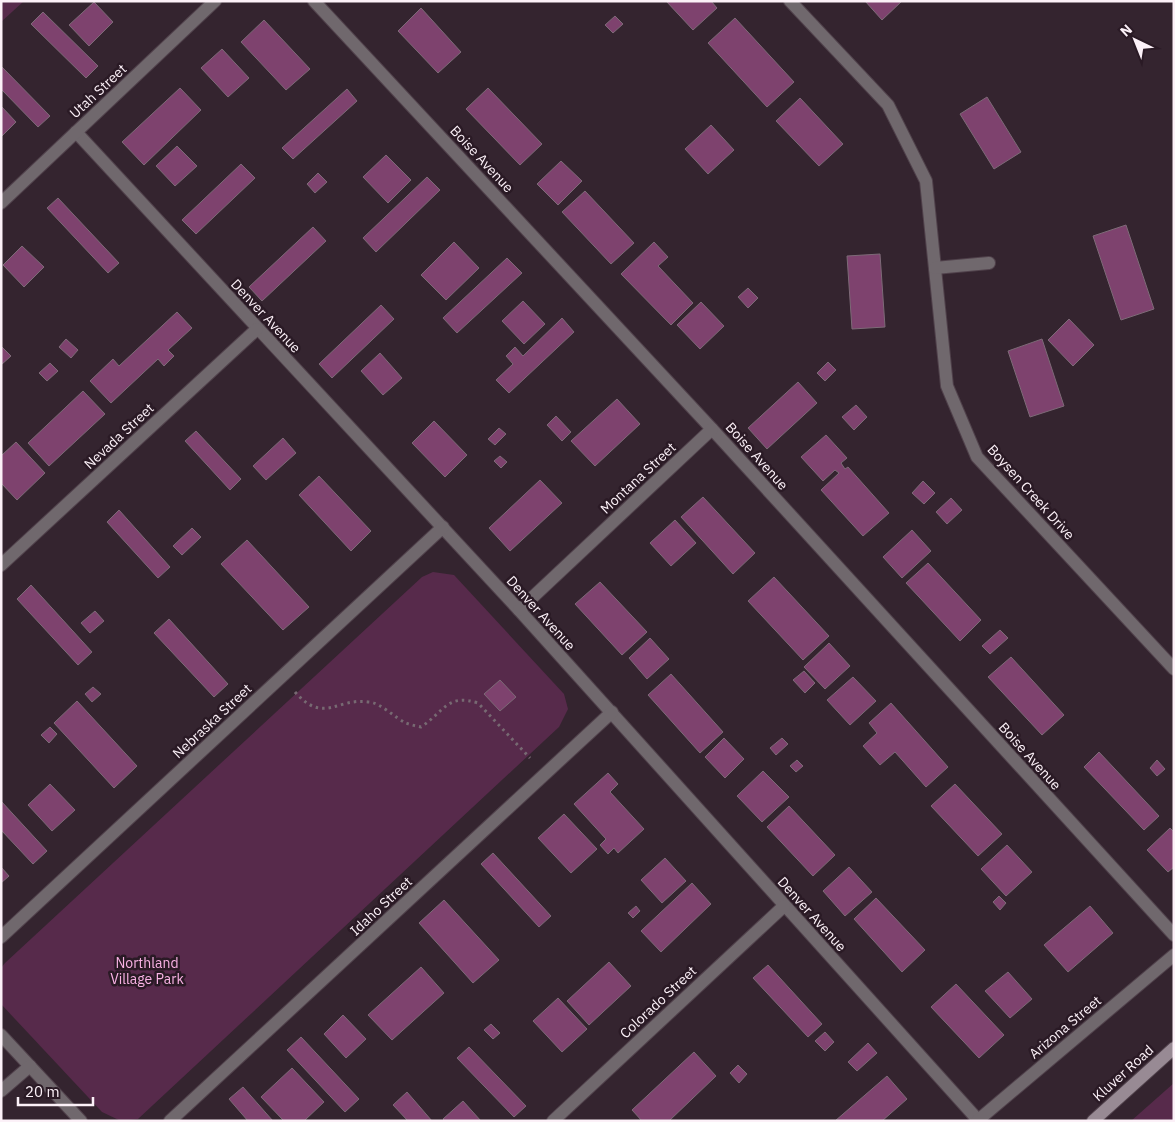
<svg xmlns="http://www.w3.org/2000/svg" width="1175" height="1122" viewBox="0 0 1175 1122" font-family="'IBM Plex Sans',sans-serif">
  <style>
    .green { fill: #572a4b }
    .building { fill: #7e426e; stroke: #7d6a77 }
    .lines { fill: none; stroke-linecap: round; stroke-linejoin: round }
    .street-casing { stroke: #50414b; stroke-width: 14 }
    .secondary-casing { stroke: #50414b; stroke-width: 14 }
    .path { stroke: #776972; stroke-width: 3; stroke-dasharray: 2.5 4; stroke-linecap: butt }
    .street { stroke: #70686d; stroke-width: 12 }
    .secondary { stroke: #988a94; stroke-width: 12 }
    .labels { text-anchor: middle; stroke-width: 5; stroke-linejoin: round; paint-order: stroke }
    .street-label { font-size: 14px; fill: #fcf1f8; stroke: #2a1a25 }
    .park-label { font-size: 14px; fill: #f9b2e4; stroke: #2a1a25 }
  </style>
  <rect width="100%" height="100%" fill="#34242f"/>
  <g class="green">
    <path d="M1,1h23l-23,21z"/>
    <path d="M433,572l21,3 110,119 4,15 -9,18 -421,392 -17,2 -19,-9 -101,-108v-36l4,-5 417,-386z"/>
    <path d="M1174,1083v38h-43z"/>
  </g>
  <g class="building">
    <path d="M666,1h45l6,7 -24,22z"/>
    <path d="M865,1h37l-20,19z"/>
    <path d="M94,2l19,20 -24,24 -20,-21z"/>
    <path d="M421,8l40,44 -23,21 -40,-42z"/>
    <path d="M43,12l55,54 -12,12 -55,-54z"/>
    <path d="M615,16l8,8 -10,9 -8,-8z"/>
    <path d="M735,18l59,64 -27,25 -59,-64z"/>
    <path d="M264,20l46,49 -24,21 -45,-48z"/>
    <path d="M222,49l27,29 -21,19 -27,-29z"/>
    <path d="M1,66l49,50 -12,11 -37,-38z"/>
    <path d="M180,88l21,22 -57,55 -22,-23z"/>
    <path d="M488,88l54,56 -22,21 -54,-56z"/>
    <path d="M347,89l10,12 -64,58 -11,-11z"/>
    <path d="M987,97l34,55 -27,17 -34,-55z"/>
    <path d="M800,98l43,46 -24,22 -43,-45z"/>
    <path d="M1,106l15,16 -15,15z"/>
    <path d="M711,125l23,25 -26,24 -23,-25z"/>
    <path d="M177,146l20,20 -22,20 -19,-20z"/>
    <path d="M386,155l25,25 -23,23 -25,-26z"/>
    <path d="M561,161l21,20 -24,24 -21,-21z"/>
    <path d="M241,164l14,14 -59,56 -14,-14z"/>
    <path d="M318,173l9,9 -12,11 -8,-9z"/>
    <path d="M427,177l13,13 -64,62 -13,-14z"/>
    <path d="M585,191l49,52 -23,21 -49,-52z"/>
    <path d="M58,198l61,65 -11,10 -61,-65z"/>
    <path d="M1126,225l28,84 -33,11 -28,-84z"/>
    <path d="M313,227l13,14 -64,60 -13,-14z"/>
    <path d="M454,242l25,26 -33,32 -25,-25z"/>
    <path d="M654,242l14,15 -10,9 35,37 -22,22 -50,-51z"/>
    <path d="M22,246l22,21 -20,20 -21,-22z"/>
    <path d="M880,254l5,73 -33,2 -5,-73z"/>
    <path d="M507,258l15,15 -65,60 -14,-15z"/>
    <path d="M748,288l10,10 -10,10 -10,-11z"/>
    <path d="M523,301l22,23 -21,20 -22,-23z"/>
    <path d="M701,302l23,24 -24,23 -23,-24z"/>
    <path d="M381,305l13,14 -62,59 -13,-14z"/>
    <path d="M177,312l15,16 -24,22 6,6 -10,10 -6,-7 -47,44 -21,-22 23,-22 6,7z"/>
    <path d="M562,318l12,14 -65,61 -13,-13 17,-16 -7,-8 9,-9 8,9z"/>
    <path d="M1069,319l25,26 -21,21 -25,-26z"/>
    <path d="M66,339l12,11 -7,8 -12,-11z"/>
    <path d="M1042,339l22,67 -34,11 -22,-66z"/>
    <path d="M1,346l10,10 -10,9z"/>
    <path d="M380,353l22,25 -19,17 -22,-24z"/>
    <path d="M828,362l8,8 -11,11 -8,-8z"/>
    <path d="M50,363l8,8 -11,10 -8,-8z"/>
    <path d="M798,382l19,21 -50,46 -19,-21z"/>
    <path d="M83,391l22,23 -56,52 -21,-23z"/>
    <path d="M617,399l23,25 -45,42 -24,-25z"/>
    <path d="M856,405l11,12 -13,13 -12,-13z"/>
    <path d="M556,416l15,16 -9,9 -15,-16z"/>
    <path d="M434,421l33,34 -22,22 -33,-34z"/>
    <path d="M499,428l7,6 -11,11 -7,-6z"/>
    <path d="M196,431l45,48 -11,11 -45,-49z"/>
    <path d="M826,435l21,23 -6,5 4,6 3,-2 41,46 -26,23 -42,-46 18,-17 -4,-3 -12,11 -22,-24z"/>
    <path d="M283,438l13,15 -30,27 -13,-14z"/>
    <path d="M16,442l29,31 -28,27 -16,-17v-27z"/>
    <path d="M500,456l7,6 -6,6 -7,-7z"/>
    <path d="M319,476l52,55 -20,20 -52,-56z"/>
    <path d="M540,480l22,23 -52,48 -21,-23z"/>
    <path d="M923,481l12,12 -11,11 -12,-11z"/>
    <path d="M703,497l52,56 -22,21 -52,-57z"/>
    <path d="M951,498l11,12 -15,14 -11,-12z"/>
    <path d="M119,510l51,57 -12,11 -51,-56z"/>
    <path d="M675,520l21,23 -25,23 -21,-23z"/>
    <path d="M192,528l9,9 -19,18 -9,-9z"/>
    <path d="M912,530l19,21 -29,27 -19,-21z"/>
    <path d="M247,540l62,67 -26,23 -62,-66z"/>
    <path d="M928,563l53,57 -21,21 -54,-58z"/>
    <path d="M774,577l55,59 -26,24 -55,-59z"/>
    <path d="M600,582l47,50 -25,23 -47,-51z"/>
    <path d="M31,585l61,67 -14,13 -61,-66z"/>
    <path d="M95,611l9,10 -14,12 -9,-10z"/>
    <path d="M169,619l59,65 -14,13 -60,-64z"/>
    <path d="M1000,630l8,8 -18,16 -8,-8z"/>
    <path d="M650,638l19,21 -22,20 -18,-21z"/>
    <path d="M829,643l21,23 -25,23 -21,-22z"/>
    <path d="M1011,657l53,58 -22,20 -54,-58z"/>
    <path d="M804,671l11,12 -10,10 -12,-13z"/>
    <path d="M671,674l52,58 -23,21 -52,-58z"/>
    <path d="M853,677l23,24 -26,24 -23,-25z"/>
    <path d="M500,680l16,17 -16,14 -16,-17z"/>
    <path d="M93,687l8,7 -9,8 -7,-8z"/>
    <path d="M77,701l60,65 -23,22 -60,-65z"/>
    <path d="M891,703l57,64 -22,20 -31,-35 -15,13 -17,-19 14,-13 -8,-10z"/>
    <path d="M50,727l7,7 -8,9 -8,-8z"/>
    <path d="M724,738l20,21 -19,19 -20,-21z"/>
    <path d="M782,738l6,6 -12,11 -6,-7z"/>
    <path d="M1099,752l60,64 -15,14 -60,-63z"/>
    <path d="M797,760l6,6 -7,6 -6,-6z"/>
    <path d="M1157,760l8,9 -8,7 -7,-8z"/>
    <path d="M763,771l26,26 -27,25 -25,-26z"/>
    <path d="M608,773l10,11 -8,8 34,37 -26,24 -4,-5 -6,6 -8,-9 6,-6 -32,-35z"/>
    <path d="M50,784l25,26 -23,21 -24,-26z"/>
    <path d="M955,784l47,50 -24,22 -47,-50z"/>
    <path d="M1,801l46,50 -14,13 -32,-34z"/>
    <path d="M789,806l46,49 -22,21 -46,-49z"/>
    <path d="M564,814l33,35 -26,24 -33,-35z"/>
    <path d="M1170,828l4,4v35l-6,5 -21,-22z"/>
    <path d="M1007,845l25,27 -26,24 -25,-27z"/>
    <path d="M493,853l58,63 -12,11 -58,-63z"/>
    <path d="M665,858l21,23 -24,22 -21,-23z"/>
    <path d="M1,867l8,9 -8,7z"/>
    <path d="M849,867l23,25 -27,24 -22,-25z"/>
    <path d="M692,883l19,21 -50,48 -20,-21z"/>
    <path d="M999,896l7,7 -6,7 -7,-8z"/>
    <path d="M876,898l49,52 -23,22 -48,-53z"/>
    <path d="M444,900l55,60 -26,23 -54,-60z"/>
    <path d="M636,906l4,5 -7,7 -5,-5z"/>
    <path d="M1090,906l23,27 -45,39 -24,-27z"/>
    <path d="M609,962l22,24 -42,39 -22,-24z"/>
    <path d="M768,965l54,59 -14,13 -55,-59z"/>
    <path d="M421,967l23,26 -52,47 -24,-25z"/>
    <path d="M1008,972l24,27 -22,19 -25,-27z"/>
    <path d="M956,984l48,51 -25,23 -48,-51z"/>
    <path d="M558,998l29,31 -25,23 -29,-31z"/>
    <path d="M343,1015l23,24 -20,19 -22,-24z"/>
    <path d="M491,1024l9,9 -7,6 -9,-9z"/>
    <path d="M825,1032l9,10 -9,9 -10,-10z"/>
    <path d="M301,1037l58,62 -14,13 -58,-62z"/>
    <path d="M868,1043l9,10 -20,18 -9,-9z"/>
    <path d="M469,1047l57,59 -12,11 -57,-59z"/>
    <path d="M694,1052l22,24 -47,45h-27l-10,-11z"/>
    <path d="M738,1065l9,9 -8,9 -9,-10z"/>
    <path d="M292,1068l32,34 -20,19h-20l-23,-24z"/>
    <path d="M887,1076l20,23 -25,22h-47z"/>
    <path d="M243,1087l30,34h-25l-19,-22z"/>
    <path d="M407,1092l25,29h-24l-15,-16z"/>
    <path d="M463,1101l18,20h-36l-2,-2z"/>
  </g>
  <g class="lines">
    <defs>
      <g id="street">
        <path d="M314,1l398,428 462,506"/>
        <path d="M790,1l98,104 38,76 21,205 30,71 197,212"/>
        <path d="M76,132l443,478 459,510"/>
        <path d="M1,203l214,-202"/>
        <path d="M935,268l54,-5"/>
        <path d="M1,565l256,-236"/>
        <path d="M519,610l193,-181"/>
        <path d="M1,937l442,-410"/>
        <path d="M1,1035l80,86"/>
        <path d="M1,1091l29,-25"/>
        <path d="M170,1121l442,-409"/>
        <path d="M553,1121l231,-215"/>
        <path d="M977,1121l197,-166"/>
      </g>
      <path id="secondary" d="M1093,1121l81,-73"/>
    </defs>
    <use href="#street" class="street-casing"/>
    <use href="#secondary" class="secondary-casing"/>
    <path class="path" d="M295,692c29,33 42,5 74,10 12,1 26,16 37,21 5,2 10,3 15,4 23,-15 26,-34 57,-24l52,55"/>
    <use href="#street" class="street"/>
    <use href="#secondary" class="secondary"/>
  </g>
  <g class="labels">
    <g class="street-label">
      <text transform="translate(98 91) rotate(-43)" y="5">Utah Street</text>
      <text transform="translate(482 159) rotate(47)" y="5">Boise Avenue</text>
      <text transform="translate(266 316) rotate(47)" y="5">Denver Avenue</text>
      <text transform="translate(119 436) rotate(-43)" y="5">Nevada Street</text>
      <text transform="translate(757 456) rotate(48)" y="5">Boise Avenue</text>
      <text transform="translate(638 478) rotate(-43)" y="5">Montana Street</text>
      <text transform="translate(1031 492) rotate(48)" y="5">Boysen Creek Drive</text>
      <text transform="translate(541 613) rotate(48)" y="5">Denver Avenue</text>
      <text transform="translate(212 721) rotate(-43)" y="5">Nebraska Street</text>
      <text transform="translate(1030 756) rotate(48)" y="5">Boise Avenue</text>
      <text transform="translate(381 906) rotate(-43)" y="5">Idaho Street</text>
      <text transform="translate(812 914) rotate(48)" y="5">Denver Avenue</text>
      <text transform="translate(658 1002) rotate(-43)" y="5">Colorado Street</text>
      <text transform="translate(1065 1027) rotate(-40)" y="5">Arizona Street</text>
      <text transform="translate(1123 1073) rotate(-42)" y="5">Kluver Road</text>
    </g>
    <g class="park-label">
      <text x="147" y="968">Northland<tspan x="147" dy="16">Village Park</tspan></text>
    </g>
  </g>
  <rect width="1175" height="1122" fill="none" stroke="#fcf1f8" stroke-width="5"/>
  <g transform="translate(1135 40) rotate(317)" stroke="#2a1a25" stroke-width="4" paint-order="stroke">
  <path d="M0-4L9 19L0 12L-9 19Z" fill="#fcf1f8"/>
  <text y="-8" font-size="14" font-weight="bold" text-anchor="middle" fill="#fcf1f8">N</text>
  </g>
  <path d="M18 1097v8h75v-8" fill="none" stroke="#fcf1f8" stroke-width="2.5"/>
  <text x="25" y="1097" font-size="15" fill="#fcf1f8" stroke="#2a1a25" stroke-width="4" paint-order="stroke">20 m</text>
</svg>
